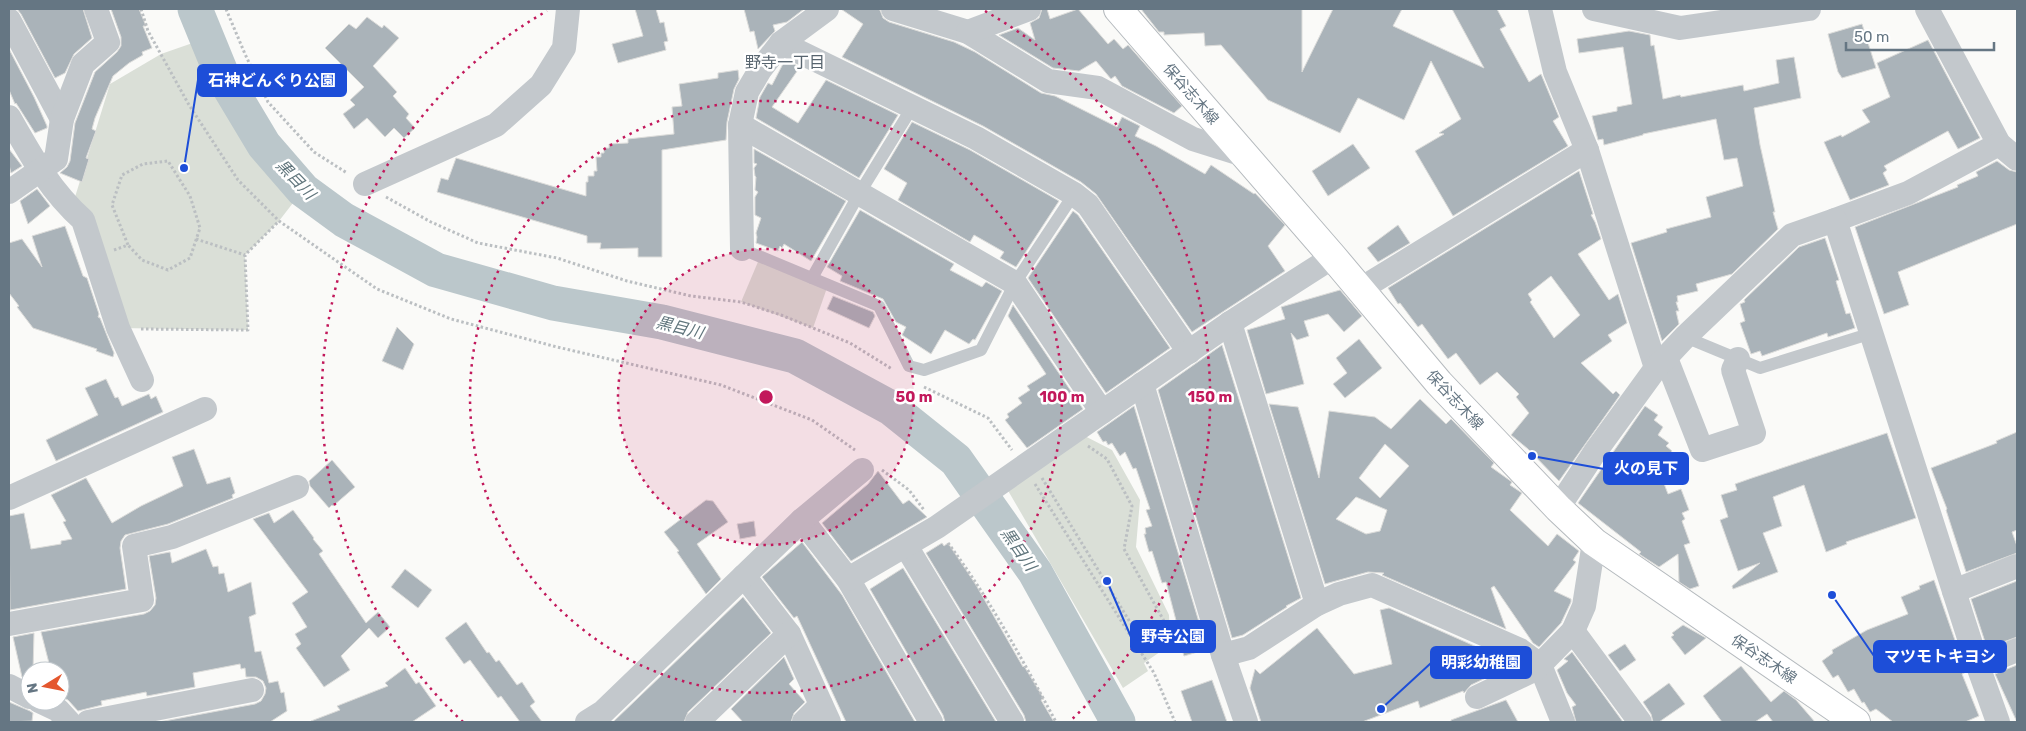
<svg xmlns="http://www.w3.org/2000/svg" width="2026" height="731" viewBox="0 0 2026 731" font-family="Rubik,'Noto Sans JP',sans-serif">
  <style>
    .green { fill: #dadfd7 }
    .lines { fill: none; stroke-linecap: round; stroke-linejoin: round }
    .river { stroke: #bbc7cb; stroke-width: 35 }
    .building { fill: #aab3b9; stroke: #dcdcda; fill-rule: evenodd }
    .primary-casing { stroke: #b5babe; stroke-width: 30 }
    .path { stroke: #bbbfc2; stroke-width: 3; stroke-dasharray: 2.5 2.5; stroke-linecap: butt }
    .service { stroke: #c3c8cc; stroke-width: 12 }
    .minor { stroke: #c3c8cc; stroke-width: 24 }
    .primary { stroke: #fff; stroke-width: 28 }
    .ring { fill: none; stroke: #c2185b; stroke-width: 2.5; stroke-dasharray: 2.5 5 }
    .labels { text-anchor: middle; stroke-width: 5; stroke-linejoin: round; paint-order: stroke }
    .street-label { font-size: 15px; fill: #657683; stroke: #fff }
    .neighbourhood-label { font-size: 16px; fill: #57646e; stroke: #fff }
    .water-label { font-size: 16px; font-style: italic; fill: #60757c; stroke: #fff }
    .centre { fill: #c2185b; stroke: #fff; stroke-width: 2.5 }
    .ring-label { font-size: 15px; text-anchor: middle; font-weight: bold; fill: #c2185b; stroke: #fff; stroke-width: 5; stroke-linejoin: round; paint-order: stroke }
    .leader { fill: none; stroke: #1d4ed8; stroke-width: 2 }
    .callout-dot { fill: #1d4ed8; stroke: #fff; stroke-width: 2 }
    .callout { fill: #1d4ed8; stroke: #1d4ed8; stroke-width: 2 }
    .callout-label { font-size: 16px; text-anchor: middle; font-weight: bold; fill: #fff }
  </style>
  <rect width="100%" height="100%" fill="#fafaf8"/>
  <g class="green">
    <path d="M207,38l15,37 42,70 39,45 -24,31 -34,34 3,75 -130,-2 -47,-118 39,-126 51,-30z"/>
    <path d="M760,257l68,28 -15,43 -72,-26z"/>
    <path d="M1075,431l37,19 28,50 -4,47 33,68 1,30 -26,18 4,8 -25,17 -120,-206z"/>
  </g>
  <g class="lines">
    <path class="river" d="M195,9l27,66 42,70 39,45 41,30 92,50 117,33 109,19 133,34 96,52 65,52 79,112 83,150"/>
  </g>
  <g class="building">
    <path d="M17,9h66l9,29 -18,16 -9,19 -10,5 -34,-64z"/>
    <path d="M111,9h28l7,17h-3l9,22 -10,4 1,3 -14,8 -16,13 -18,42 -3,11 4,2 -10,27 3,1 -7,23 -22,-9 7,-6 3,-6 5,-38 20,-51 22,-20 4,-6v-9z"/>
    <path d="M635,9h21l4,14 4,-1 2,11 2,8 -4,1 2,8 -48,13 -6,-19 31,-8z"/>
    <path d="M744,9h60l-17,13 -14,3 2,6 -17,18 -4,-18 -4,1z"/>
    <path d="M841,9h36l3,1 3,8 6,4 65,20 21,10 66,41 14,3 62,31 5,-10 18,9 -5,10 21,10 49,28 6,-9 43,29 1,-1 30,32 -17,21 17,25 -93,61 -96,-138 -15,-12 -98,-56 -141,-69 21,-33z"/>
    <path d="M1042,9h5l3,10 28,-10 30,35 6,-5 9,10 5,-4 54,61 -8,7 -52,-27 -7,-10 -4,3 -15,-18 -17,10 -26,-3 -54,-33 19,-7 17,12 -5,-17 9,-5z"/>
    <path d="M1141,9h161v63l31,-63h69l-9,17 91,42 -32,-59h45l9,17 -6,3 29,53 12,-8 18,43 -6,4 15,25 -115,70 -38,-65 29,-17 -5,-1 22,-14 -30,-58 -27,59 -46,-22 -18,35 -72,-33 -47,-55 -16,1 -1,-13 -40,2v-3h-5z"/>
    <path d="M367,17l15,11 2,-3 15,13 -26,28 24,26 -4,4 16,18 -3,4 9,10 -11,10 -10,-10 -9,9 -18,-19 -13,11 -11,-15 12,-9 -5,-5 14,-13 -39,-39 24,-24 7,5z"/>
    <path d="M1862,24l14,44 -34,10 -4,-6 -10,-38z"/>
    <path d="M1629,31l21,4 1,11 3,-1 9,54 17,-4 1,2 62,-12 1,6 35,-8 -3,-23 18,-3 7,41 -47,10 6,37 15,67h-2l5,17 -46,45 -36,10 2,7 -21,5 1,6h-2l3,9h-3l3,13 -17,17 -31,-98 36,-11 -1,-3 45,-12 -5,-20 37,-11 -6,-28 -13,2 -8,-41 -73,15v1l-39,10 -1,-6 -5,1 -6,-24 25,-5v-4l15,-3 -9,-57 -44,6 -2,-14z"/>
    <path d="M1928,40l52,98 -22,11 -10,-18 -64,35 3,4 -4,3 6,12 -39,15 -26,-58 17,-7 1,2 28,-15 -8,-12 28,-13 -13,-34z"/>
    <path d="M9,49l25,48 13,29v2l-12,5 -19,-30 -1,1 -6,-14z"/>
    <path d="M785,60l15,7 -28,40 26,16 28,-43 72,35 -39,63 -103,-60 4,-21 8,-14 4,2z"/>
    <path d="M738,70l1,9 -5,10 -7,33 -1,18 -64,10v107h-24v-9l-38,1 1,-6h-14v-7l-150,-44 4,-14 7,2 8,-22 130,38v-14h2v-6h6v-5h3l-1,-14h5v-4h3v-5h5v-4l19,-1v-4l46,-5 -2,-27 10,-1 -3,-22 39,-6v-5z"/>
    <path d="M912,122l58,28 89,51 -43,66 -16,-9 4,-6 -30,-17 -4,7 -72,-42 9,-17 -23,-14z"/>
    <path d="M1353,144l17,24 -42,28 -16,-25z"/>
    <path d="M9,149l13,17 -11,7 -2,-8z"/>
    <path d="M754,149l92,52 -35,60 -27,-17 -2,4 -2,-2 -2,5 -22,-8 1,-6 -1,-4 5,-15 -6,-3v-18l3,-5 -3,-2 1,-13 -1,-1 -1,-8 3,-4 -3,-1z"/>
    <path d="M1997,161l12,9 8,2v52l-119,48 11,33 -25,9 -29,-87 103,-40 -1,-2 21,-9 -2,-4z"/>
    <path d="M1579,171l14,43 -2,1 4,7 6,17 -23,15 31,46 9,-6 9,29 -19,12 4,6 -31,22 32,31 3,-3 4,4 -61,86 -31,-32 -17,-14 18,-22 -13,-16 3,-3 -22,-22 -17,13 -24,-32 -8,6 -26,-35 -4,3 -18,-24 -2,1 -10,-16zM1551,276l29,39 -26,23 -24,-36 2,-2 -4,-6z"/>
    <path d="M37,189l13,17 -22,18 -8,-23z"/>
    <path d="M860,210l94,54 -4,6 32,17 4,-5 16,9 -27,49 -2,-1 -4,5 -24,-14 -14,24 -29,-19 4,-8 -10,-5 -13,-23 -43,-18 2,-5 -15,-9z"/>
    <path d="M1073,211l5,4 92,133 -64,45 -78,-115z"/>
    <path d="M1398,225l12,18 -32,19 -11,-14z"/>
    <path d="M65,226l18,50 4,2 12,36 -1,3 2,1 14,35 -1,4 -17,-6 1,-2 -64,-21 -16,-21 2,-1 -10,-13v-50l13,-4 20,28 -10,-31z"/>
    <path d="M1825,238l14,42 -3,1 10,33 4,-1 5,15 -27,9 -1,-4 -65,23 -2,-5 -9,3 -11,-31 5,-2 -5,-17 5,-2 -1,-2 55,-53z"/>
    <path d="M1340,290l22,26 -18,16 -16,-18 -24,7 5,15 -12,4 -6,-7 13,51 -38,10 -19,-64 38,-11 -4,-12z"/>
    <path d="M833,296l40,16 2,4 -6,12 -42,-19z"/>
    <path d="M1013,305l70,104 -56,39 -22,-28 4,-3 -2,-3 15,-11 -4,-5 12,-8 -3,-4 19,-12 -38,-58z"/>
    <path d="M397,327l17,17 -11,26 -21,-9z"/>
    <path d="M1359,339l23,29 -37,30 -12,-14 14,-11 -11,-15z"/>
    <path d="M1222,345l79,253 -15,8 1,1 -44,28 -11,3 -74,-248z"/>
    <path d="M106,379l9,19 3,-1 4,9 27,-12 2,5 5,-3 7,16 -107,49 -10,-21 52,-25 -13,-27z"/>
    <path d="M1420,399l26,25 5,-5 43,44 -3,4 21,15 -2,3 12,8 -12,17 38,36 9,-12 22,17 -6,9 3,2 -22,29 17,8v3l-10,21 -22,24 -6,-4 -39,-57 -3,2 15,41 -124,-54 2,-2 -16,-1 -43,12 -56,-180 29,3 21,71 10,-67 46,6 16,12zM1385,444l24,22 -29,32 -21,-20zM1356,497l31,13 -7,21 -14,3 -30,-15z"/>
    <path d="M1134,406l71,236 -6,2 2,7 -17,5 -8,-27 2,-1 -12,-46 -4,1 -10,-32 -3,1 -5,-18h2l-1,-6 7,-2 -6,-16 4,-1 -14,-41 -3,1 -8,-17 -5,4 -8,-13 -4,2 -2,-4 -3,1 -6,-10z"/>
    <path d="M1645,406l13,9 -4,5 9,7 -5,8 11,8 -3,3 6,5 -14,17 10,26 13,-5 8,21 -7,3 3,6 -3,2 8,22 -6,2 15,41 -9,3 -11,-7 -1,-28 -19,13 -20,-13 2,-2 -63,-49z"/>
    <path d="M2017,432v98l-5,2 5,14v7l-51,19 -20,-62 1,-1 -16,-41 66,-25 -1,-2z"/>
    <path d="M1887,433l29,85 -70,24 1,2 -21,8 -22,-67 -31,12 9,29 -19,7 15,39 -45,17 -1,-3 28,-23 -22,8 -18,-51 8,-3 -7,-22 16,-5 -2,-6 17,-6z"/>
    <path d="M194,449l13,35 23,-7 5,16 -3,2 1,3 -65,26 -43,11 -4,6 -1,7 6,41 -116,21 -1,-94 15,-3 7,36 30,-5v-3l11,-2 -9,-17 3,-1 -15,-26 35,-17 26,45 29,-17 42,-20 -11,-29z"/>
    <path d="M332,460l23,27 -22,19 -1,-1 -3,3 -19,-22 -1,-5z"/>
    <path d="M878,471l25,33 6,-4 18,17 -76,44 -29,-38 46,-39z"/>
    <path d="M706,500l7,1 15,21 -31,22 24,35 -15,15 -29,-42 2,-1 -15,-19z"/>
    <path d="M293,510l21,28 -1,1 10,12 -4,3 47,69 12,-11 12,15 -12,11 -9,-10 -28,28 9,14 -26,17 -28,-39 5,-4 -6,-10 12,-7 -15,-24 16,-11 -55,-73 16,-6 5,10z"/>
    <path d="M754,521l2,15 -16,3 -3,-15z"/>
    <path d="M802,542l40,53 73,127h-69l-49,-106 -3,2 -32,-41z"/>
    <path d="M942,543l2,3 4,-3 28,42 47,82 1,-1 20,33 -3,1 13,22h-28l-2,-7 -98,-162z"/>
    <path d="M206,549l7,18 5,-1 1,8 5,-1 4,19 23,-10 5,32 -7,3 6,35 6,-1 8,32 9,-2 3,12 3,-1 3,19 -17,11h-111l96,-18 6,-3 4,-7 1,-6 -3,-7 -7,-4h-10l-1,-9 -4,1 -1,-5 -47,9 2,14 -48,9 -1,-4 -45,9 1,4 -24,6 -10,-11 -8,-4v-25h-9l-10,-39 103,-18 6,-3 5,-6 1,-7 -7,-42 21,-4 2,11z"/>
    <path d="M903,568l93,154h-51l-2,-7 -73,-126z"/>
    <path d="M405,569l27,21 -14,18 -27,-21z"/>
    <path d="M1934,580l32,92 -4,2 17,42 -14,6h-72l-17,-13 -6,3 -6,-10 -2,1 -8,-14 -6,3 -10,-17 -5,3 -11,-17 11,-8 -1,-3 35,-20 41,-16 -7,-17 19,-8 -1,-3z"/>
    <path d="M2017,581v56l-30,11 -16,-49z"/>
    <path d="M743,597l28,36 -83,79 -4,10h-71z"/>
    <path d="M1389,608l126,56 -44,21 -7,8 -1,-2 -43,17 -2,-7 -56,21h-101l-11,-34 5,-19 5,5 57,-46 37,46 38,-10 -12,-54z"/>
    <path d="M466,622l21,31 2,-1 7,10 3,-2 18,25 5,-3 13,20 -5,4 12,16h-22l-19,-26 -3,2 -28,-38 -6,4 -19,-26z"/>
    <path d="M1683,625l23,13 -21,17 -14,-18 3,-2 -2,-2z"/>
    <path d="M34,633l-1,38h-3v10l-8,-4 -9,-40z"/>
    <path d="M1625,644l11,16 -16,11 -12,-16z"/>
    <path d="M1572,652l51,70h-47l-4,-15 4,-2 -9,-12 -10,-23 11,-9 -4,-2z"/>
    <path d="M784,657l10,22 -5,5 16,18 -11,11 -3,9h-48l-12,-13z"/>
    <path d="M2017,665v57l-22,-48z"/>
    <path d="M1741,666l30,36 13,-11 12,9 19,22h-42l-6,-8 -12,8h-33l-19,-26z"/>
    <path d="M405,668l11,16 3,-2 17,24 -24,16h-101v-1l29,-11 -3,-4 51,-20 -3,-3z"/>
    <path d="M1212,680l15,42h-35l-11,-31z"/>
    <path d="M1669,683l16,21 -26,18h-6l-2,-8 -8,-12z"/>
    <path d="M1506,700l12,22h-67v-2z"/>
    <path d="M9,702l21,9 3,2 -1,8 -23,1z"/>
  </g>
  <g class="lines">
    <defs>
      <path id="primary" d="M1118,9l215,248 106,126 119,125 36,34 262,180"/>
    </defs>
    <use href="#primary" class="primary-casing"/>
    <g class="path">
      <path d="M141,9l7,22 41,74 49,75 41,41 98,68 74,30 106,28 164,38 91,35 43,30"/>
      <path d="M226,9l19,45 23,48 46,50 33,21"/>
      <path d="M386,197l45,25 47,21 79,15 70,23 64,15 50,6 40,13 69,28 42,26"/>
      <path d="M196,239l49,16"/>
      <path d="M114,250l14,-5 -16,-40 10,-30 21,-11 25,-3 22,35 10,32 -10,30 -22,12 -26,-10 -14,-15"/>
      <path d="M141,329l107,1 -3,-75 34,-34"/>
      <path d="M924,387l64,31 24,32"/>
      <path d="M1088,446l19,13 25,47 -8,43 40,72 -2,19 -21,13"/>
      <path d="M882,470l27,20 15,20"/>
      <path d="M1042,478l105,172"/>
      <path d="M1035,484l119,189 21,49"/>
      <path d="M948,543c42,56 75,118 108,179"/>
    </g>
    <g class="service">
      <path d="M742,249l137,57 30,60 15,4 57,-20 34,-67 59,-89"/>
      <path d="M812,278l47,-84 54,-88"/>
      <path d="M1685,337l75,31 112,-35"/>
    </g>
    <g class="minor">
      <path d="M893,9l75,23 80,49 50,7 95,51 51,16"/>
      <path d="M1540,9l15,63 32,78 69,218"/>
      <path d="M1594,9l86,19 129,-19"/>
      <path d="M1927,9l72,135 18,15"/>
      <path d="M9,20l53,99"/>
      <path d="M968,32l61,-23"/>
      <path d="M781,43l195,95 98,56 14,11 101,147"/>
      <path d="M9,117c21,37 41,74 74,103l35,108 24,52"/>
      <path d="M740,125l275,158 87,129"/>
      <path d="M365,184l131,-59 45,-40 23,-37 4,-39"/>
      <path d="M9,192l47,-33 6,-40 21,-55 25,-22 -12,-33"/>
      <path d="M1835,220l73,-27 91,-49"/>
      <path d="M742,249l-2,-124 7,-33 13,-22 21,-27 46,-34"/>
      <path d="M1359,290l228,-140"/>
      <path d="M1230,323l87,281"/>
      <path d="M1666,358l36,92 52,-17 -21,-63 5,-11"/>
      <path d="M1142,384l81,271 23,67"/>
      <path d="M9,498l196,-89"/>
      <path d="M1558,508l37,-56 61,-84 29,-31 107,-102 43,-15 143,446 39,-16"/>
      <path d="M802,520l46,59 83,143"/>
      <path d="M906,546l106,176"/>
      <path d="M744,576l45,58 40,88"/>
      <path d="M848,579l89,-52 293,-204 103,-66"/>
      <path d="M1954,591l63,-25"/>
      <path d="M9,624l133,-24 -8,-54 38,-9 125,-50"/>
      <path d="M1573,631l67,91"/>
      <path d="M1223,655l26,-7 68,-44 22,-10 33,-9 148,65 20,15 23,57"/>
      <path d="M1978,666l20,56"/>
      <path d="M9,686l21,11"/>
      <path d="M1477,697l59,-28 37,-38 11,-25 10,-64"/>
      <path d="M39,701l19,9 11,12"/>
      <path d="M88,722l164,-32"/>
      <path d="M587,722l16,-10 199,-192 60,-50"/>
      <path d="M697,722l92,-88"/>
      <path d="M804,722l17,-17"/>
    </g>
    <use href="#primary" class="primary"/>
  </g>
  <circle cx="766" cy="397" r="148" fill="#c2185b" fill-opacity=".12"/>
  <g class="ring">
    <circle cx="766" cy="397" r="148"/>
    <circle cx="766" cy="397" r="296"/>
    <path d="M463 722A444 444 0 0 1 547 11M985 11A444 444 0 0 1 1069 722"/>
  </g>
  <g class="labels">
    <g class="street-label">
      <text transform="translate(1191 94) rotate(49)" y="5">保谷志木線</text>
      <text transform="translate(1455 400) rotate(47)" y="5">保谷志木線</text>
      <text transform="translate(1764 659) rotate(34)" y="5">保谷志木線</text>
    </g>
    <g class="neighbourhood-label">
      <text x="785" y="68">野寺一丁目</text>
    </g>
    <g class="water-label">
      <text transform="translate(296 179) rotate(46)" y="6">黒目川</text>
      <text transform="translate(680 327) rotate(14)" y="6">黒目川</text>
      <text transform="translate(1019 549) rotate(55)" y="6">黒目川</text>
    </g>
  </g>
  <circle cx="766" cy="397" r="8" class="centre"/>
  <g class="ring-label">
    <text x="914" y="402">50 m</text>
    <text x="1062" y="402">100 m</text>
    <text x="1210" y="402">150 m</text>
  </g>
  <path class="leader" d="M184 168L198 80M1532 456L1604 469M1107 581L1131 637M1832 595L1874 656M1381 709L1431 663"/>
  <g class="callout-dot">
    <circle cx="184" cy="168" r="5"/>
    <circle cx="1532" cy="456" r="5"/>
    <circle cx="1107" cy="581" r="5"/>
    <circle cx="1832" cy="595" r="5"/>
    <circle cx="1381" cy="709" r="5"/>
  </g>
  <g class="callout">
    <rect x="198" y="65" width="148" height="31" rx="5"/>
    <rect x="1604" y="453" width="84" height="31" rx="5"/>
    <rect x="1131" y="621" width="84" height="31" rx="5"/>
    <rect x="1874" y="641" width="132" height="31" rx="5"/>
    <rect x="1431" y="647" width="100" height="31" rx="5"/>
  </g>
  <g class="callout-label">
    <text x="272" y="86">石神どんぐり公園</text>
    <text x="1646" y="474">火の見下</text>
    <text x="1173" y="642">野寺公園</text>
    <text x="1940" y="662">マツモトキヨシ</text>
    <text x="1481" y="668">明彩幼稚園</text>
  </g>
  <rect width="2026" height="731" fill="none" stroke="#657683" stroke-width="20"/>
  <g transform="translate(45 686) rotate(260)"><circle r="24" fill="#ffffff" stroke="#c1c8cd"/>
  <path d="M0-4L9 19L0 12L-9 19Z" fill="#e4572e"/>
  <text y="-8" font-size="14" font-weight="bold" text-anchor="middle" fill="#657683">N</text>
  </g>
  <path d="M1846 42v8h148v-8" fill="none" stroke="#657683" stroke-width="2.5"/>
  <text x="1854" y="42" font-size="15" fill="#657683" stroke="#ffffff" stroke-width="4" paint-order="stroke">50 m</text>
</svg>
